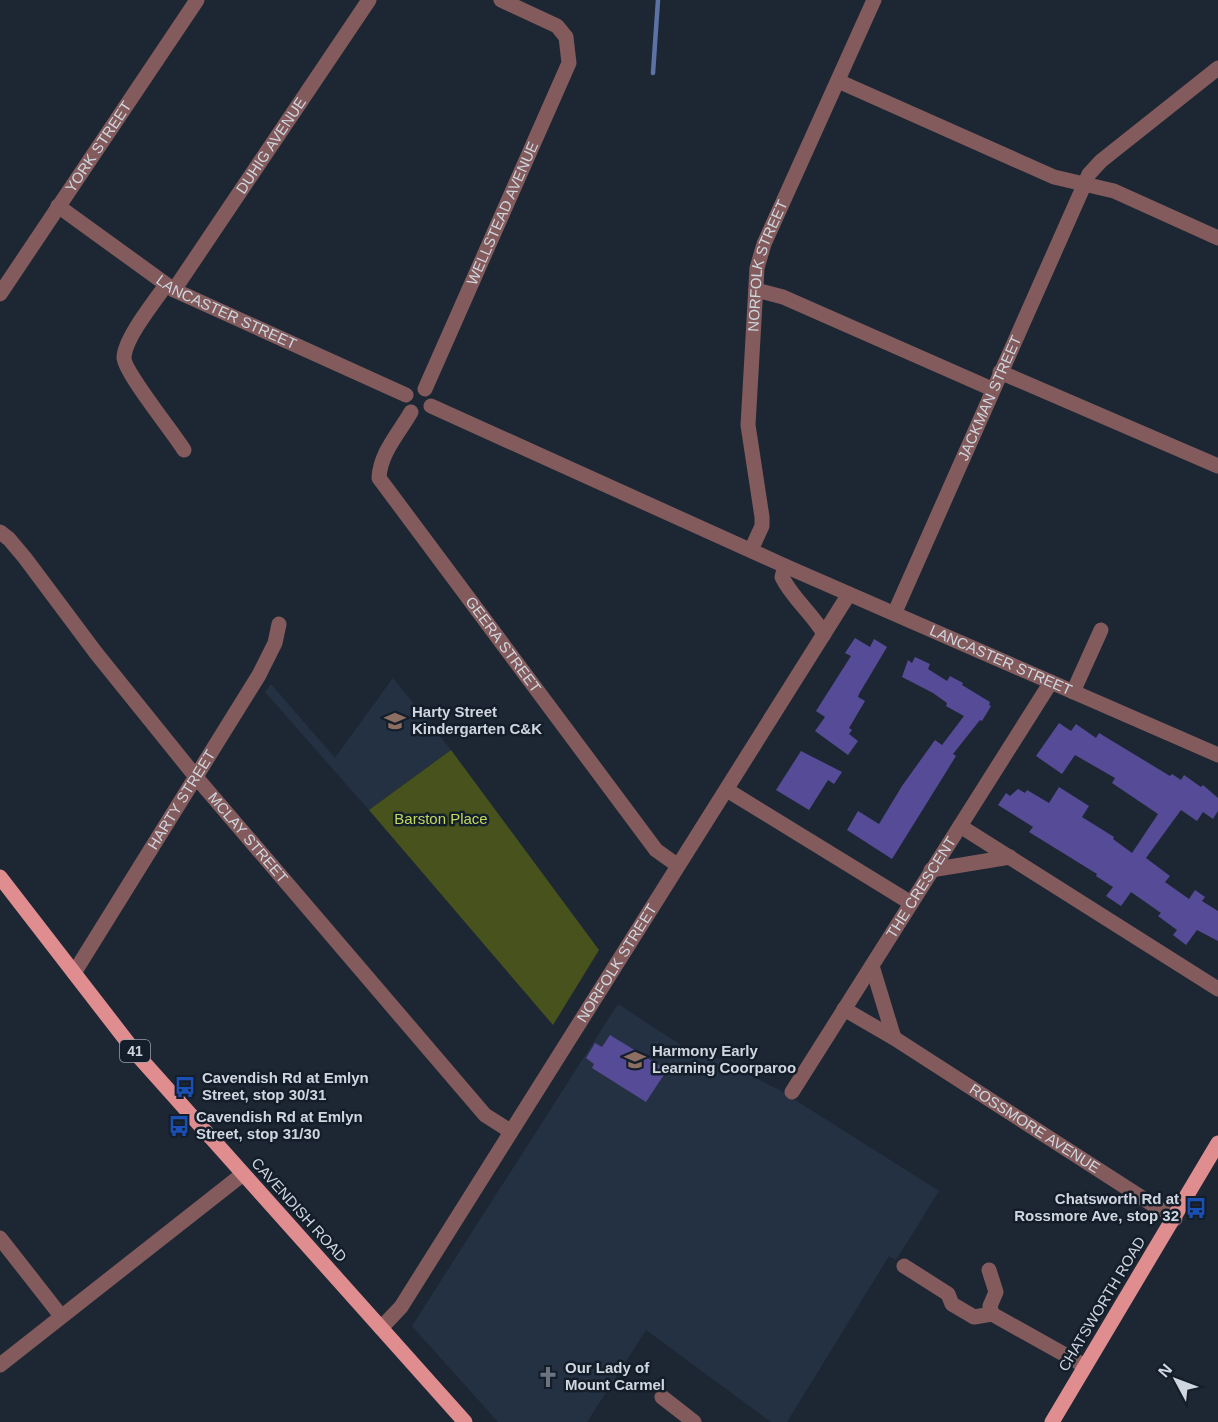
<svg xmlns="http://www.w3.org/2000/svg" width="1218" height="1422" viewBox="0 0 1218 1422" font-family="Arial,sans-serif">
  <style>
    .built { fill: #243143 }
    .green { fill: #48521c }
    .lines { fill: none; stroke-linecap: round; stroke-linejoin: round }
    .stream { stroke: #5c72a4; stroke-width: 4.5 }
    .building { fill: #564b96 }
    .minor { stroke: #835b5c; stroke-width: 15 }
    .major { stroke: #e08d90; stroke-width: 15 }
    .labels { text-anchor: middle; stroke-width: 5; stroke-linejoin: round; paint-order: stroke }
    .shield { fill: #141e2a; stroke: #979fa9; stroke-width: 1.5 }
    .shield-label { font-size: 14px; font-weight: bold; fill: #cfd6df }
    .street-label { font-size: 15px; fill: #cfd6df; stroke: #141e2a }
    .poi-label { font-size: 15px; font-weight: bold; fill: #cfd6df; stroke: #141e2a; text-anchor: start }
    .park-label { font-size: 15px; fill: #c1d960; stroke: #141e2a }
  </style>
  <rect width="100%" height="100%" fill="#1d2734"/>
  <g class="built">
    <path d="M393,678l58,72 -82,60 -104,-118 6,-8 64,74z"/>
    <path d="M618,1004l75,49 4,-5 84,43 158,100 -43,69 -7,-4 -102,166h-16l-125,-92 -59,92h-89l-86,-96z"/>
  </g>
  <path class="green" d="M451,750l148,200 -46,75 -184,-215z"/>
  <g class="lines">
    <path class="stream" d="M653,73l5,-73"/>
  </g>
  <g class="building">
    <path d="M855,638l15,9 4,-8 13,8 -28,47 -1,3 7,4 -16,27 3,2 -3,4 9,7 -10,14 -33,-24 10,-14 -9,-6 35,-55 -6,-3z"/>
    <path d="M915,657l15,7 -2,5 19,12 3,-5 13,7 -1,2 28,17 -1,3 2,1 -9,15 -2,-1 -27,34 3,2 -64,103 -45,-29 11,-19 21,13 23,-38 33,-46 7,5 22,-29 -18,-10 1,-3 -14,-10 -31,-16 6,-17 4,3z"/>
    <path d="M1059,723l12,8 5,-7 20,14 3,-5 71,43 2,-2 9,6 3,-5 17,12 2,-2 15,13v13l-5,8 -10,-7 -6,9 -16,-11 -35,48 24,18 -5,6 24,17 6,-9 10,7 -3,4 16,10v30l-21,-11 -11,15 -13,-10 4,-5 -19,-14 3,-3 -30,-21 -10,14 -15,-10 7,-9 -17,-11 1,-2 -68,-42 4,-5 -35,-22 8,-12 4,3 8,-7 7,4 2,-3 22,13 10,-16 30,19 -7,11 32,20 -1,2 19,14 26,-39 -46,-31 3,-5 -40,-23 -13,19 -26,-18z"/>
    <path d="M801,751l41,21 -8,12 -6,-4 -19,30 -33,-20z"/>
    <path d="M610,1035l57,35 -21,32 -54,-34 2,-4 -8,-6 9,-15 7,4z"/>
  </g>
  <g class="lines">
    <g class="minor">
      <path d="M838,81l216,96 60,14 104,47"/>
      <path id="s1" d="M58,206l116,84 232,105"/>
      <path d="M166,285c-12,17 -41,53 -42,72 -1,14 50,76 60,93"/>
      <path id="s2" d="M174,290l195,-290"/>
      <path d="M756,290l27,7 209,92"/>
      <path id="s3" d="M0,294l197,-294"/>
      <path d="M1000,372l218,94"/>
      <path id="s4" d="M425,389l144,-326 -3,-26 -9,-11 -56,-26"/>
      <path id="s5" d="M431,406l354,160 433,189"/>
      <path id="s6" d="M411,412c-12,21 -31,41 -32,66l277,372 21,15"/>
      <path id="s7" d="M0,532l9,7 16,19 71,95 100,124 289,338 25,16"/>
      <path id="s8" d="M751,550l11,-24v-9l-14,-92 9,-157 7,-24 110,-244"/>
      <path d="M785,566l-3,11c10,21 30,36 42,57"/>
      <path id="s9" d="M895,612l194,-438 12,-13 117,-93"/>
      <path d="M1073,692l28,-62"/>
      <path d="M727,790l184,113"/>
      <path d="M960,826l258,163"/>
      <path d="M931,870l79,-13"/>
      <path d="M872,966l22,72"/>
      <path id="s10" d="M74,973l185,-298 16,-32 4,-19"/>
      <path id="s11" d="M844,1009l50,29 281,181"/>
      <path id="s12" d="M792,1092l259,-410"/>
      <path d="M0,1238l61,78"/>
      <path d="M904,1266l44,28 4,10 22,13 18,-3 93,52"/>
      <path d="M989,1270l7,22 -6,14 2,8"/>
      <path id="s13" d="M381,1328l20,-21 448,-713"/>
      <path d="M0,1365l243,-191"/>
      <path d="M662,1397l32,25"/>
    </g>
    <g class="major">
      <path d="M0,877l139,180 326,365"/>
      <path d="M1052,1422l166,-279"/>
    </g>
  </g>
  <defs>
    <symbol id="school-bare" viewBox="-9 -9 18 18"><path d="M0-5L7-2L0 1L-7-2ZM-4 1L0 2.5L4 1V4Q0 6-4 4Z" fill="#8d6e63" stroke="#141e2a" stroke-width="2.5" paint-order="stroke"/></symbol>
    <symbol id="bus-bare" viewBox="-9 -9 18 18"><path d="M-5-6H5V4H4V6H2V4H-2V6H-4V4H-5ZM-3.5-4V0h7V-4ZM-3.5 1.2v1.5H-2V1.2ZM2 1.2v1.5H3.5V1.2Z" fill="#1a4fb4" stroke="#141e2a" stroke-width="2.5" paint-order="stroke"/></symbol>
    <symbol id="church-bare" viewBox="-9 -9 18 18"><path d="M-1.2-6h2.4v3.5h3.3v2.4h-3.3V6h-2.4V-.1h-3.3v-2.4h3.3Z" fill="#6b7280" stroke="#141e2a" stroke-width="2.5" paint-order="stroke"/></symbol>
  </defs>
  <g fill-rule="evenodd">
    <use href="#school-bare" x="380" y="706" width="30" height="30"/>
    <use href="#school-bare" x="620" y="1045" width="30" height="30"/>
    <use href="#bus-bare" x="170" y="1072" width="30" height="30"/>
    <use href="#bus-bare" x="164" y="1111" width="30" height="30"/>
    <use href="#bus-bare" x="1181" y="1193" width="30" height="30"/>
    <use href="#church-bare" x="533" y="1362" width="30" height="30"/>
  </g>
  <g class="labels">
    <rect class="shield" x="120" y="1040" width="30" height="22" rx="4.5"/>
    <g class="shield-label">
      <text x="135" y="1056">41</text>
    </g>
    <g class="street-label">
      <text dy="5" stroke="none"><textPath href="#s2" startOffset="174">DUHIG AVENUE</textPath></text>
      <text dy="5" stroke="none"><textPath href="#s3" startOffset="177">YORK STREET</textPath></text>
      <text dy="5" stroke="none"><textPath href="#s4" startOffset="192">WELLSTEAD AVENUE</textPath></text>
      <text dy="5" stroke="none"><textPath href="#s8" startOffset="290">NORFOLK STREET</textPath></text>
      <text dy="5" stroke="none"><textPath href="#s1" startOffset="200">LANCASTER STREET</textPath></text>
      <text dy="5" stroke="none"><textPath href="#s9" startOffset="234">JACKMAN STREET</textPath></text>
      <text dy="5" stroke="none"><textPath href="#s6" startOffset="282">GEERA STREET</textPath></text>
      <text dy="5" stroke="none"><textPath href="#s5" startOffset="624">LANCASTER STREET</textPath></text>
      <text dy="5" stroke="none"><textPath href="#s10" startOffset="204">HARTY STREET</textPath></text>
      <text dy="5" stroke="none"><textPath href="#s7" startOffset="394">MCLAY STREET</textPath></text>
      <text dy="5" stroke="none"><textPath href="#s12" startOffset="242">THE CRESCENT</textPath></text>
      <text dy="5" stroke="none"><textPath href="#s13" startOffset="435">NORFOLK STREET</textPath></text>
      <text dy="5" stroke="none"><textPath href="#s11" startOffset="225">ROSSMORE AVENUE</textPath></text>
      <text transform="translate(299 1210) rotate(48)" y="5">CAVENDISH ROAD</text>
      <text transform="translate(1102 1304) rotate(-59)" y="5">CHATSWORTH ROAD</text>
    </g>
    <g class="poi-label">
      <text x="412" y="717">Harty Street<tspan x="412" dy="17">Kindergarten C&amp;K</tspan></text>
      <text x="652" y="1056">Harmony Early<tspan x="652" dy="17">Learning Coorparoo</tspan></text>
      <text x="202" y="1083">Cavendish Rd at Emlyn<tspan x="202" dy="17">Street, stop 30/31</tspan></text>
      <text x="196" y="1122">Cavendish Rd at Emlyn<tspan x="196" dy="17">Street, stop 31/30</tspan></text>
      <text x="1179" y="1204" text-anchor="end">Chatsworth Rd at<tspan x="1179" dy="17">Rossmore Ave, stop 32</tspan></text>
      <text x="565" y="1373">Our Lady of<tspan x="565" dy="17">Mount Carmel</tspan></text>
    </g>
    <g class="park-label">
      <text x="441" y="824">Barston Place</text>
    </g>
  </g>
  <g transform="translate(1176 1380) rotate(311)" stroke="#141e2a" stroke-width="4.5" paint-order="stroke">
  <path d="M0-4.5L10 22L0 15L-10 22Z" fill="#cfd6df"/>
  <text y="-9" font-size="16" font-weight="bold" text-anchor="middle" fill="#cfd6df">N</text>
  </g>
</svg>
